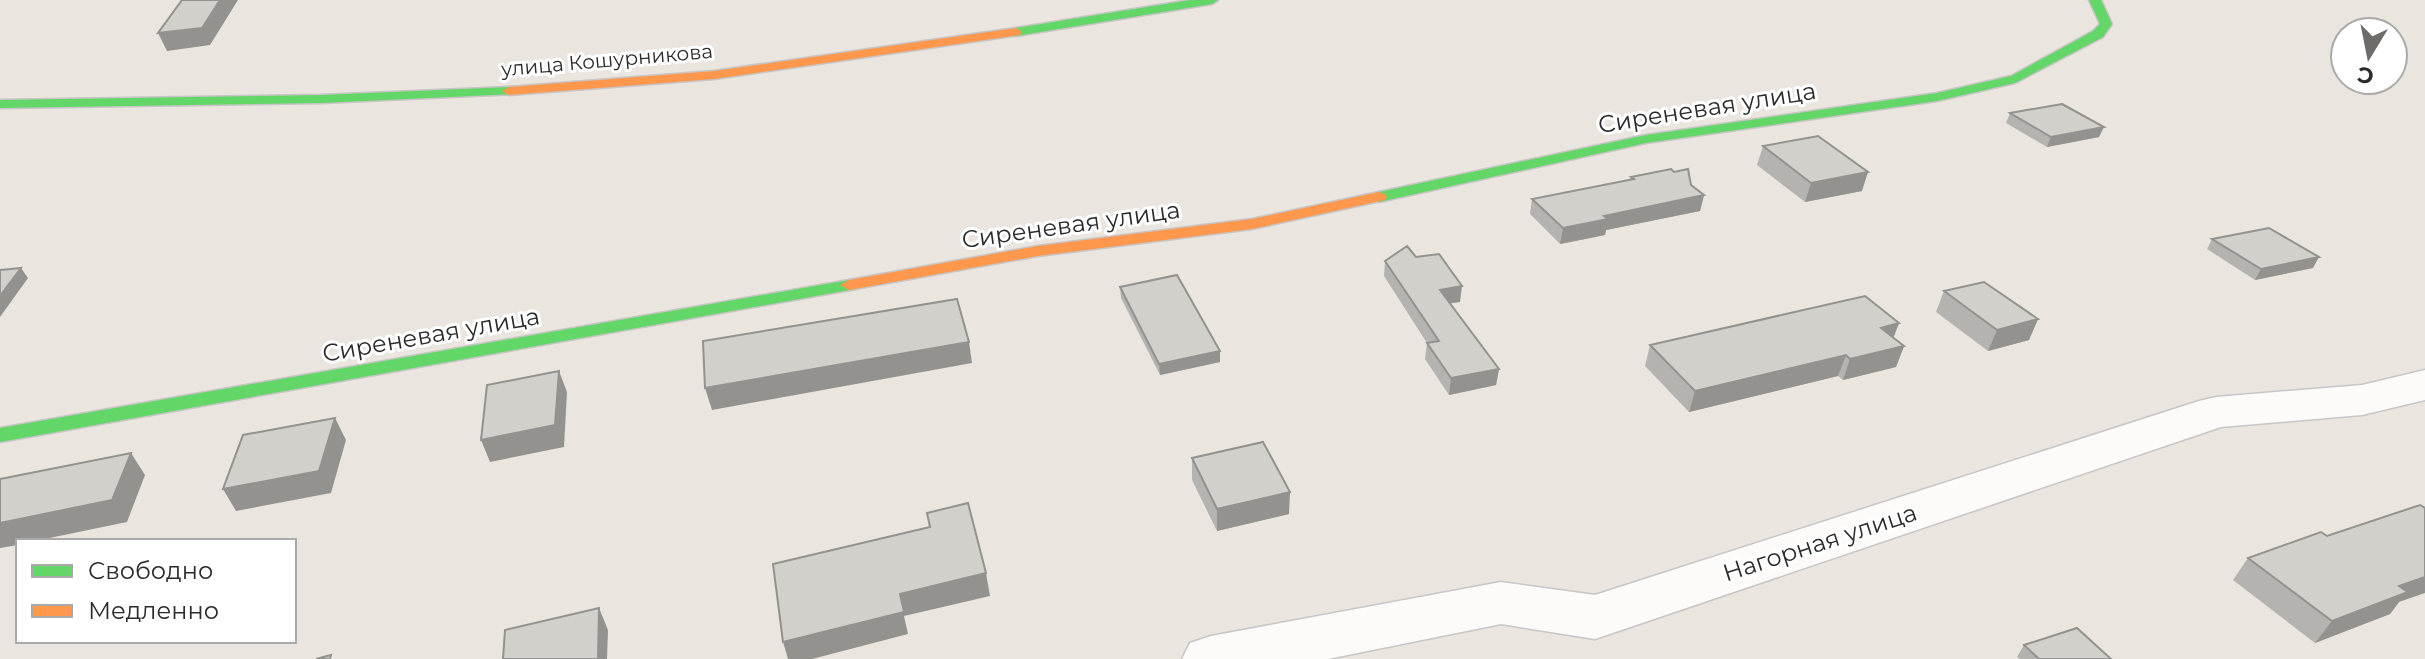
<svg xmlns="http://www.w3.org/2000/svg" width="2425" height="659" viewBox="0 0 2425 659" font-family="Montserrat,sans-serif">
  <style>
    .lines { fill: none; stroke-linecap: round; stroke-linejoin: round }
    .street-casing { stroke: #c7c5c5; stroke-width: 3 }
    .fast-casing { stroke: #c7c5c5; stroke-width: 3 }
    .slow-casing { stroke: #c7c5c5; stroke-width: 3 }
    .street { fill: #fcfbfa; fill-rule: evenodd }
    .fast { fill: #63d668; fill-rule: evenodd }
    .slow { fill: #ff974d; fill-rule: evenodd }
    .wall { fill: #b5b3af }
    .shaded-wall { fill: #93928e }
    .building { fill: #d2d0cb; stroke: #93928e; stroke-width: 2 }
    .labels { text-anchor: middle; stroke-width: 6; stroke-linejoin: round; paint-order: stroke }
    .far-street-label { font-size: 20px; fill: #2b2b2b; stroke: #fff }
    .street-label { font-size: 24px; fill: #2b2b2b; stroke: #fff }
  </style>
  <rect width="100%" height="100%" fill="#eae6df"/>
  <g class="lines">
    <defs>
      <path id="street" d="M2425,370v30l-63,15 -141,12 -626,212 -94,-15 -173,35h-146l8,-16 21,-7 290,-54 94,13 604,-194 17,-4 146,-12z"/>
      <g id="fast">
        <path d="M1190,0h28l-6,4 -196,32 -6,-4 6,-4z"/>
        <path d="M2089,0h12l11,24 -9,13 -88,46 -78,18 -291,42 -267,59 -8,-5 8,-5 267,-57 291,-42 74,-17 82,-45 7,-7z"/>
        <path d="M509,87l5,1v6l-193,9 -321,5v-8l321,-5z"/>
        <path d="M849,280l6,1 3,4 -3,4 -855,153v-14z"/>
      </g>
      <g id="slow">
        <path d="M1016,28l6,4 -2,3 -306,44 -205,16 -7,-4 7,-4 205,-16z"/>
        <path d="M1379,192l6,2 2,3 -2,3 -133,29 -214,27 -189,34 -9,-5 9,-5 189,-34 214,-27z"/>
      </g>
    </defs>
    <use href="#street" class="street-casing"/>
    <use href="#fast" class="fast-casing"/>
    <use href="#slow" class="slow-casing"/>
    <use href="#street" class="street"/>
    <use href="#fast" class="fast"/>
    <use href="#slow" class="slow"/>
  </g>
  <g class="wall">
    <path d="M2010,113l89,24 -52,10 -41,-24z"/>
    <path d="M1763,146l99,45 -57,11 -48,-37z"/>
    <path d="M1631,177l60,8 13,10 -4,16 -94,19 -1,5 -45,9 -30,-30 2,-15 98,-19z"/>
    <path d="M2212,239l101,29 -58,12 -48,-31z"/>
    <path d="M1416,257l44,45 -10,1 49,66 -3,16 -47,10 -24,-36 2,-16 -43,-67 1,-15z"/>
    <path d="M1120,287l100,64v11l-60,13 -39,-77z"/>
    <path d="M1944,291l94,28 -9,21 -41,11 -52,-39z"/>
    <path d="M1899,323l-6,15 11,8 -8,21 -53,13 -5,-4 -149,36 -44,-46 5,-21z"/>
    <path d="M1192,458l97,56 -72,17 -25,-51z"/>
    <path d="M2248,558l151,44 -9,12 -75,29 -82,-63z"/>
    <path d="M2024,645l87,14h-91l-3,-2z"/>
  </g>
  <g class="shaded-wall">
    <path d="M220,0h18l-28,45 -43,6 -9,-18z"/>
    <path d="M2104,127l-5,10 -52,10 4,-10z"/>
    <path d="M1868,172l-6,19 -57,11 6,-19z"/>
    <path d="M1704,195l-4,16 -94,19 -1,5 -45,9 3,-16 41,-12z"/>
    <path d="M2319,257l-6,11 -58,12 6,-11z"/>
    <path d="M21,268l7,10 -28,39v-21z"/>
    <path d="M1462,286l-2,16 -22,3 2,-15z"/>
    <path d="M2038,319l-9,21 -41,11 9,-21z"/>
    <path d="M1899,323l-8,21 -10,-16z"/>
    <path d="M969,342l3,21 -260,47 -7,-22z"/>
    <path d="M1904,346l-8,21 -53,13 7,-21z"/>
    <path d="M1220,351v11l-60,13 -1,-11z"/>
    <path d="M1846,355l-8,21 -149,36 6,-21z"/>
    <path d="M1499,369l-3,16 -47,10 2,-17z"/>
    <path d="M559,371l8,21 -3,55 -74,15 -9,-22z"/>
    <path d="M335,418l11,22 -15,53 -95,18 -13,-22z"/>
    <path d="M131,453l14,22 -18,47 -92,19h-17v4l-18,3v-25z"/>
    <path d="M1290,492l-1,22 -72,17v-22z"/>
    <path d="M986,573l4,23 -86,20 4,18 -96,25h-24l-5,-17 117,-48z"/>
    <path d="M2425,577v16l-26,9 -9,12 -75,29 17,-22 67,-35z"/>
    <path d="M599,608l9,22 -1,29h-9z"/>
  </g>
  <g class="building">
    <path d="M182,0h38l-18,28 -44,5z"/>
    <path d="M2062,104l42,23 -53,10 -41,-24z"/>
    <path d="M1818,136l50,36 -57,11 -48,-37z"/>
    <path d="M1671,169l3,3 14,-3 3,16 13,10 -100,21 4,3 -45,9 -31,-29 102,-20 -3,-2z"/>
    <path d="M2269,228l50,29 -58,12 -49,-30z"/>
    <path d="M1407,246l9,11 23,-3 23,32 -22,4 59,79 -48,9 -24,-35 12,-2 -54,-80z"/>
    <path d="M21,268l-21,28v-26z"/>
    <path d="M1177,275l43,76 -61,13 -39,-77z"/>
    <path d="M1984,282l54,37 -41,11 -53,-39z"/>
    <path d="M1865,296l34,27 -18,5 23,18 -54,13 -4,-4 -151,36 -45,-46z"/>
    <path d="M957,299l12,43 -264,46 -2,-47z"/>
    <path d="M559,371l-4,54 -74,15 6,-55z"/>
    <path d="M335,418l-16,53 -96,18 20,-54z"/>
    <path d="M1263,442l27,50 -73,17 -25,-51z"/>
    <path d="M131,453l-19,47 -112,23v-44z"/>
    <path d="M968,503l18,70 -86,21 4,18 -121,30 -10,-78 157,-37 -3,-14z"/>
    <path d="M2420,505l5,3v69l-26,9 9,6 -76,29 -84,-63 73,-26 6,4z"/>
    <path d="M599,608l-1,51h-95l2,-29z"/>
    <path d="M2077,628l34,31h-72l-15,-14z"/>
    <path d="M331,655l-1,4h-14z"/>
  </g>
  <g class="labels">
    <g class="far-street-label">
      <text transform="translate(607 60) rotate(-5)" y="7">улица Кошурникова</text>
    </g>
    <g class="street-label">
      <text transform="translate(1707 108) rotate(-9)" y="8">Сиреневая улица</text>
      <text transform="translate(1071 225) rotate(-8)" y="8">Сиреневая улица</text>
      <text transform="translate(431 335) rotate(-10)" y="8">Сиреневая улица</text>
      <text transform="translate(1820 543) rotate(-18)" y="8">Нагорная улица</text>
    </g>
  </g>
  <rect x="16" y="539" width="280" height="104" fill="#ffffff" stroke="#aaaaaa" stroke-width="2"/>
  <rect x="32" y="565" width="40" height="12" fill="#63d668" stroke="#aaaaaa" stroke-width="2"/>
  <text x="88" y="579" font-size="24" fill="#2b2b2b">Свободно</text>
  <rect x="32" y="605" width="40" height="12" fill="#ff974d" stroke="#aaaaaa" stroke-width="2"/>
  <text x="88" y="619" font-size="24" fill="#2b2b2b">Медленно</text>
  <g transform="translate(2369 56) rotate(190)"><circle r="38" fill="#ffffff" stroke="#aaaaaa" stroke-width="2"/>
  <path d="M0-6L14 30L0 20L-14 30Z" fill="#6e6c6a"/>
  <text y="-12" font-size="22" font-weight="bold" text-anchor="middle" fill="#2b2b2b">С</text>
  </g>
</svg>
